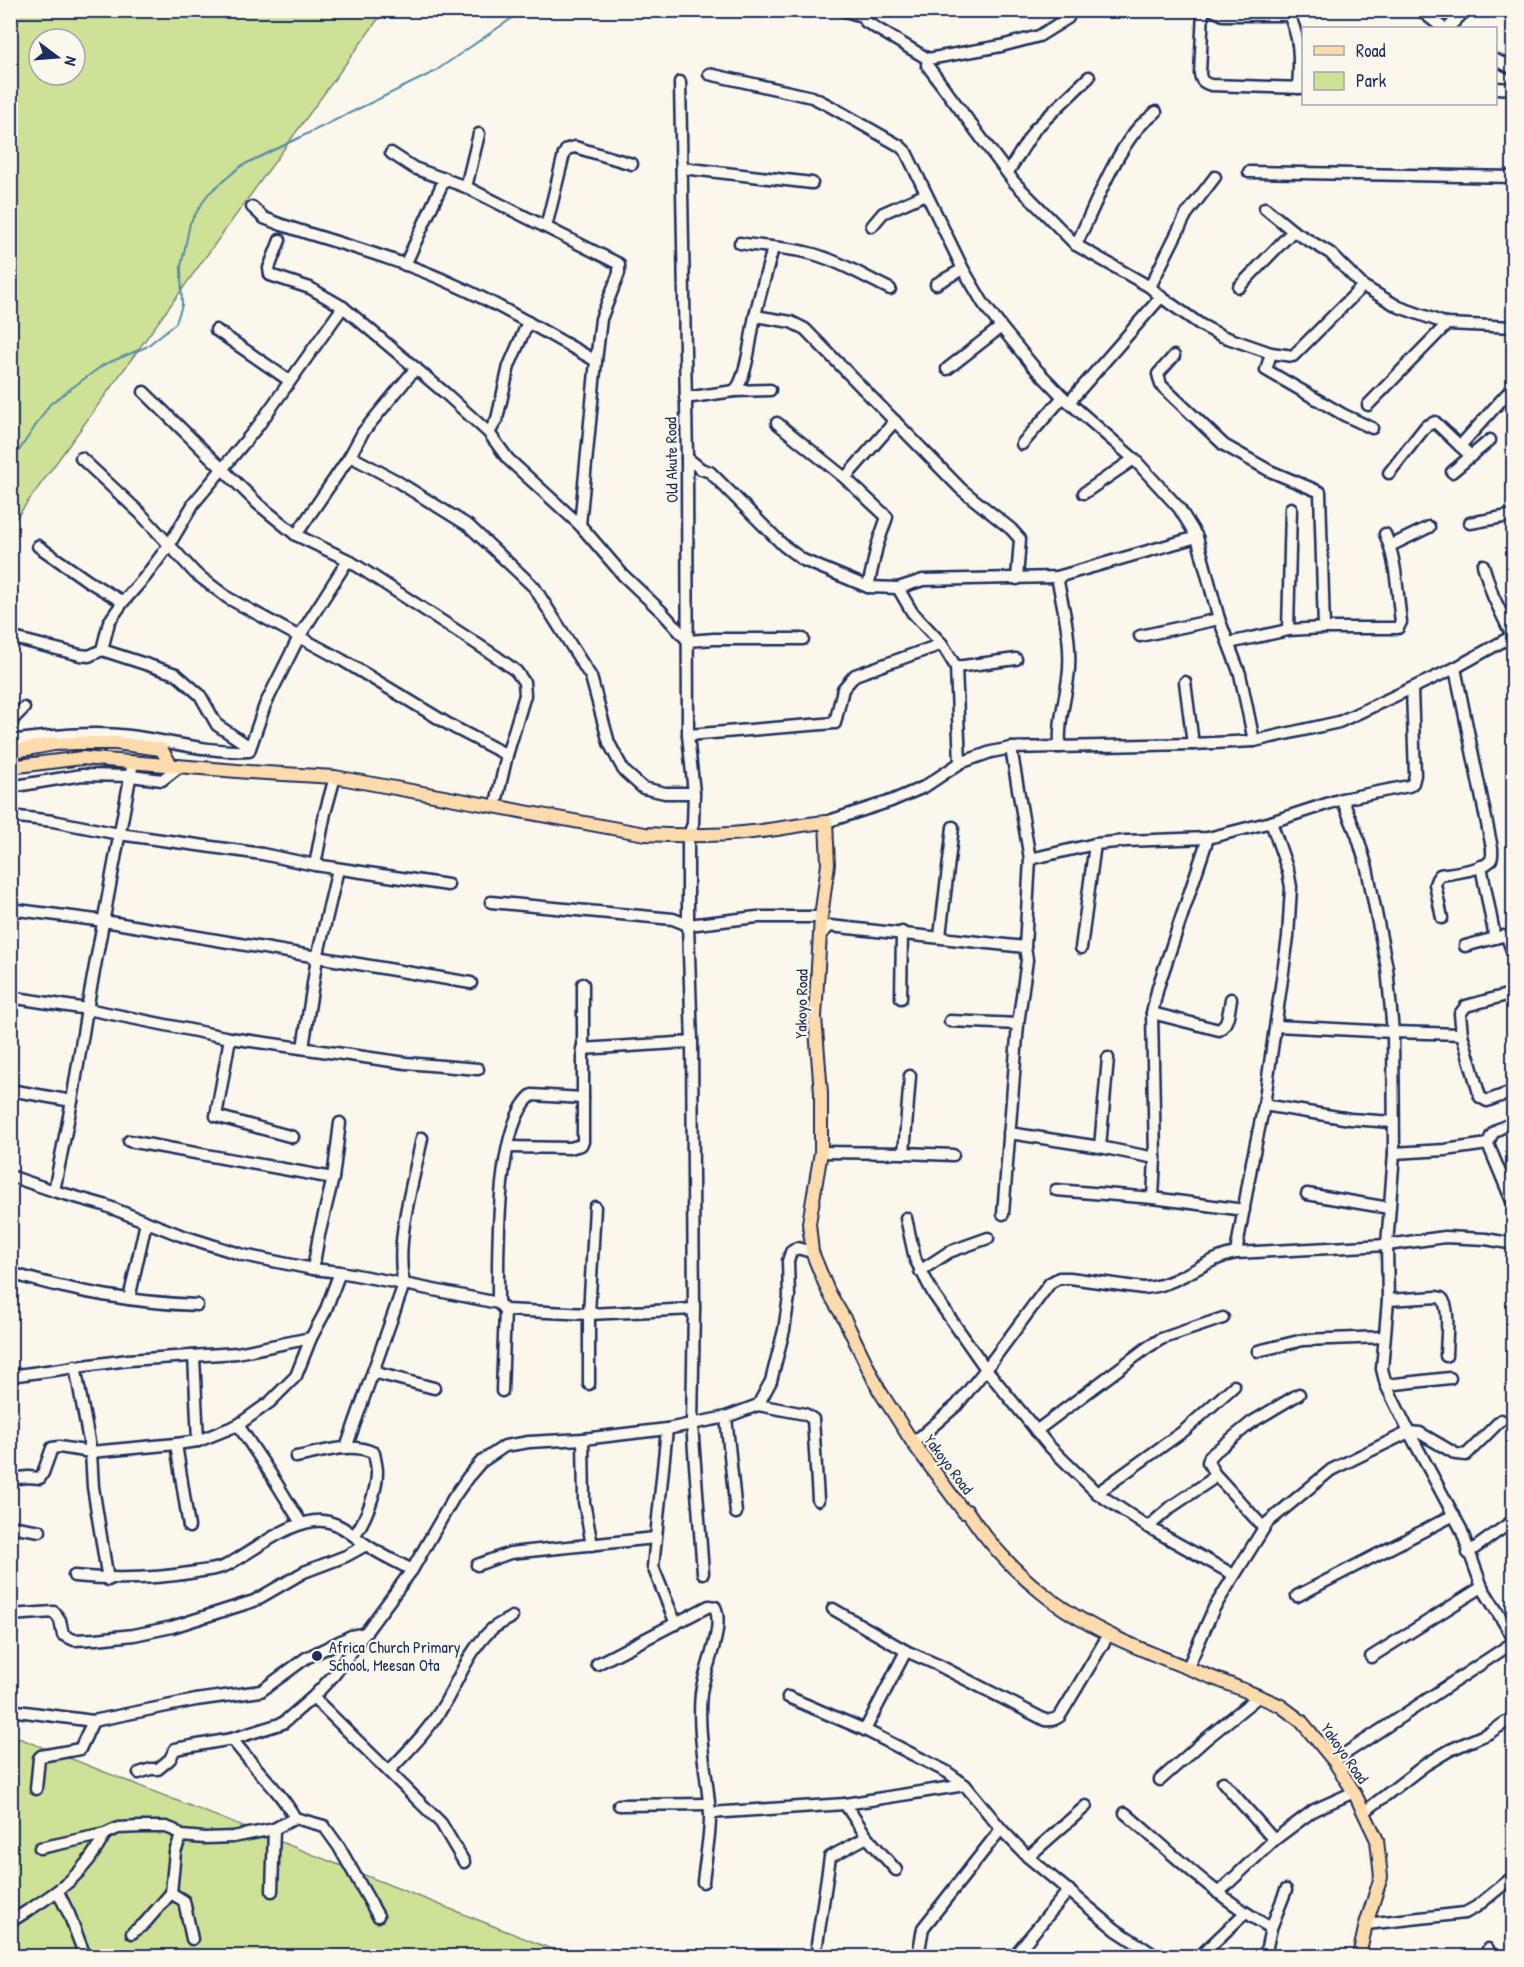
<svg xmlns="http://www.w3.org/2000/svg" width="1524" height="1967" viewBox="0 0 1524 1967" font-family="'Patrick Hand',sans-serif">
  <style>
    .green { fill: #cee297; stroke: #74887a; stroke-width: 1.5; fill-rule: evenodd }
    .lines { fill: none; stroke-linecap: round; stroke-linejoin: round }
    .stream { stroke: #568da8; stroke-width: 2 }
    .minor-casing { stroke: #1b2f5e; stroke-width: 15 }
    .major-casing { stroke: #1b2f5e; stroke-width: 16 }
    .minor { stroke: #fbf7ec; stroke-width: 10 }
    .major { stroke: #fedbac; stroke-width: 12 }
    .poi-dot { fill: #1b2f5e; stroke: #fbf7ec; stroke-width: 2 }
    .labels { text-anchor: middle; stroke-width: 4.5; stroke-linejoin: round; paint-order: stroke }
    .street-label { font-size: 16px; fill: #1b2f5e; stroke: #fbf7ec }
    .poi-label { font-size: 16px; fill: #1b2f5e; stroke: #fbf7ec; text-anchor: start }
  </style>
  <rect width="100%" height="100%" fill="#fbf7ec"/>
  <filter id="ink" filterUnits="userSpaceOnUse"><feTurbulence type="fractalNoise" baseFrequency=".0167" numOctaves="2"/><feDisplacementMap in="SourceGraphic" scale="12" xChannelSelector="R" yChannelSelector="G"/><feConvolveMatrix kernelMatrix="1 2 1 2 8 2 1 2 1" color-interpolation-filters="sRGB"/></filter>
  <g filter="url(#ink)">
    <g class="green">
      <path d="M11,10l373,1 -373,514 -1,-514zM39,39h36v36h-36z"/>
      <path d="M11,1735l558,221h-558z"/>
    </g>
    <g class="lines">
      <path class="stream" d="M10,464l40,-60 53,-39 43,-18 30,-24 6,-18 -1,-38 9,-44 18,-29 33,-28 193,-94 90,-62"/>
      <defs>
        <g id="minor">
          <path d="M842,10l20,6 4,6 62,37 73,-13 38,-10 29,-18"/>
          <path d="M1203,10l-3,64c1,7 4,9 11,11l93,3"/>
          <path d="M1213,10l10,5h66"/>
          <path d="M1286,10c15,25 14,50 12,78"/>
          <path d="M1420,10l23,18"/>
          <path d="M1448,28l18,-18"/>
          <path d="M928,59l-1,6 87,117 62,63 74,42 11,10 40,28 21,11 49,17 22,3 70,-70"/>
          <path d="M1496,60l18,9"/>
          <path d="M709,74l103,23 16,8 72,41 6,6 57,117 20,34 18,24 32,39 30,31 71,62 45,49 18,29 22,82 21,55 14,67"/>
          <path d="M680,82l7,376 1,277 6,58 -1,31 -5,13v88l4,117 2,267 -2,115 11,149"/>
          <path d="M1496,88l18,1"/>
          <path d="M391,153l23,15 52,19 153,77v9l-18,46 -5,42"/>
          <path d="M682,168l130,15"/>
          <path d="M1008,172l27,-43 54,-52"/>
          <path d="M1249,172l265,5"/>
          <path d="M466,187l13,-53"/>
          <path d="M252,207l12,11 18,7c58,19 118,34 173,60 49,22 95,50 141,76l-16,164"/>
          <path d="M1265,208l28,23 37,22 33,33 36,21 48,17 67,3"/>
          <path d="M872,226l11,-13 43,-19"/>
          <path d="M546,227l18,-73 3,-5 8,-2 57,17"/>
          <path d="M280,240l-11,28 1,7 40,13 33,19 102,86 44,40 19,26 72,66 43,50 39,37 26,29 26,-2h89"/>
          <path d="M740,243c21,4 44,4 65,9 29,6 58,24 85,37"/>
          <path d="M1076,245c17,-35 37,-88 62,-117 5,-6 12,-10 18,-16"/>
          <path d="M405,265l40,-87"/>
          <path d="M936,284l27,-15"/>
          <path d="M1150,287l36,-72 29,-38"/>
          <path d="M1239,287l54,-56"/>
          <path d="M755,316l36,6 14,7 156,160 50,40 9,10 -3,40"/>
          <path d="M216,330l74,51"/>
          <path d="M1271,353l-5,17 78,45 28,13"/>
          <path d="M1174,356l-16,18 3,11 63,60 46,26 50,21 4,136"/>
          <path d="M947,369l54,-42"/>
          <path d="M734,391c13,-10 17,-58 21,-75 5,-23 12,-45 18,-68"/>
          <path d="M144,392l114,112 38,31 52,25 149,97 19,14 8,11 1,13 -18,60 -10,44"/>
          <path d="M685,398l49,-7 36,-1"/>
          <path d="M1070,401l91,-104"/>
          <path d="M1368,405l79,-81"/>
          <path d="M777,423l68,55 42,39 -10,29 -9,41"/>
          <path d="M489,433l8,-14 12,-53 19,-44"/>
          <path d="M1022,444l41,-47"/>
          <path d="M350,456l45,24 74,46 65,61 57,90 18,66 15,28 19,17 22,5h29"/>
          <path d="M1471,456l-11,-10 54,-60"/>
          <path d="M81,458l59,55 55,60 33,25 114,62 111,67 54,28"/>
          <path d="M687,458l14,11 9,3 74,74 19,14 65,27 30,1 25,-8 134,-3 140,-40"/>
          <path d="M1452,472l38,-32"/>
          <path d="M1389,473l37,-47 9,-4 25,24"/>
          <path d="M845,478l50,-57"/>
          <path d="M1084,493l50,-34"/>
          <path d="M1470,523l44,-8"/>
          <path d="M296,535l54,-79 13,-24 53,-64"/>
          <path d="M38,546l50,35 35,21"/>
          <path d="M1390,546l39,-19"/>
          <path d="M1483,565l10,31 19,40"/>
          <path d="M1057,577c6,30 14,60 12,92 -2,27 -11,49 -9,78"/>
          <path d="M898,588l14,24 30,32 14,23 4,96"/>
          <path d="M1288,630l3,-122"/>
          <path d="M1140,636l79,-17"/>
          <path d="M10,637l70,18 9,1 13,-6 74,24 24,21 17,30 33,22"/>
          <path d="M1229,643l59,-13 36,-2h74l3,-6c-4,-29 -4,-61 -16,-88"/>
          <path d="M102,650l7,-28 14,-20 22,-25 24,-32 25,-42 64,-77 85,-119"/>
          <path d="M956,667l60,-8"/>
          <path d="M1185,682l8,62"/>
          <path d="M10,728l4,-10 10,-10"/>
          <path d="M688,735l147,-12 8,-34 12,-14 87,-31"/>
          <path d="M10,741c39,-5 81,-10 120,-5 39,5 79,17 119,15l16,-46 34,-68 49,-77"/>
          <path d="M10,787l72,-12 49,1 31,4 18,-14"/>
          <path d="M1342,799l15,36 10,33 20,100 6,64 1,121 -7,92 1,55 -6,69 4,16 23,47 52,97 21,58 32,52"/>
          <path d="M10,816l43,5 66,13 143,20 53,11 133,20"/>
          <path d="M826,822l65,-21 33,-14 36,-24 31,-11 20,-4 182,-4 61,-3 85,-19 116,-54 59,-33"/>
          <path d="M1030,859l65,-15 31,-3 82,-3 63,-16 71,-23 67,-13 4,-3 2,-8 -3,-86"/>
          <path d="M315,865l10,-52 10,-36"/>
          <path d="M1481,866l14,72 8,-2 4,1 7,19"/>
          <path d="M491,902l182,17 15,6 69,-8h64"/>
          <path d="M10,909l94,12 367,62"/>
          <path d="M1442,918l-7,-34 2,-5 3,-4c12,-2 41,-5 49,-13 4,-3 3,-9 3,-14l-37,-180"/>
          <path d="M820,935l10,-9 195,21"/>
          <path d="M940,936l13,-109"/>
          <path d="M1465,946l30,-8"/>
          <path d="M1081,948l14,-104"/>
          <path d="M1514,993l-48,13 -6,8 2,20 18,63 7,4 27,-10"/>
          <path d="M10,997l77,12 143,29 176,25 72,6"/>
          <path d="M901,998l1,-66"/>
          <path d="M1152,1013l67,17c10,-6 10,-21 12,-31"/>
          <path d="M950,1021l68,3"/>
          <path d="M1276,1026l117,6 69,2"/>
          <path d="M230,1038l-14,78 77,21"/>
          <path d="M303,1048l14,-90 21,-89"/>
          <path d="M582,1049l110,-7"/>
          <path d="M10,1090l62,11"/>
          <path d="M1264,1105l86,14 43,3"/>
          <path d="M1514,1123c-14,5 -22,6 -26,21l26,62"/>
          <path d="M1009,1133l91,14 55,11"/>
          <path d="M129,1141l204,37"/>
          <path d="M508,1147l62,1 11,-3 2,-3v-158"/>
          <path d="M1100,1147l8,-89"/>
          <path d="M821,1152l83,1 49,2"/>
          <path d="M904,1153l6,-77"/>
          <path d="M1394,1153l51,-3 43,-6"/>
          <path d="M10,1176l44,15 50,14 76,30 63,20 70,14 27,3 64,12 94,19 7,7 84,4 105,-5"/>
          <path d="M1056,1190l97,8 91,12"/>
          <path d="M54,1191l18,-90 15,-92 46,-247"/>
          <path d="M1307,1194l82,14"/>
          <path d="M1153,1198l2,-40 -3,-145 6,-26 50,-149"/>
          <path d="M1003,1214l15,-190 9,-64 -2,-13 5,-88 -19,-111"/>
          <path d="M906,1218l9,41 19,36 52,74 62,76 49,48 51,34 86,48"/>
          <path d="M1236,1253l16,-91 12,-57 24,-168 3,-50 -3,-16 -17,-49"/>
          <path d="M313,1269l6,-34 14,-57 7,-55"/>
          <path d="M920,1271l29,-19 39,-14"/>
          <path d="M10,1273c61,18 124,30 187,32"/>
          <path d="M129,1299l17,-77"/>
          <path d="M1388,1300l49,-3c4,1 5,0 7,5 6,11 2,41 2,54"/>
          <path d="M498,1303c0,-46 -3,-179 34,-208l51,3"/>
          <path d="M1258,1351l45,-11 81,-3"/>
          <path d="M194,1356l4,85"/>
          <path d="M75,1366l16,86 2,35 15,93"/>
          <path d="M373,1372l61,16"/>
          <path d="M10,1376l118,-16 109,-7 74,-15"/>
          <path d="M589,1384v-70l6,-107"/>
          <path d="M1386,1385l64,-7"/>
          <path d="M502,1391l3,-81"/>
          <path d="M758,1405l13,-24 13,-51 5,-33 -1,-36 3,-9 6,-4 15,4"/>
          <path d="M726,1417l10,96"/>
          <path d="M238,1425l34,51 29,47"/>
          <path d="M667,1429l-14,138 23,57"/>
          <path d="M1036,1431l112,-84 13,-8 62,-21"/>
          <path d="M583,1439l1,63 8,43"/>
          <path d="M913,1443l44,-38 29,-36 64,-86 9,-5h11l73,10c34,-1 60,-29 93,-35l151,-8 58,-8 41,2 28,5"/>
          <path d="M176,1444l13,83"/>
          <path d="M346,1448l58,-164c-10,-42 10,-104 18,-146"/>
          <path d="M296,1457c24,-4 55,-16 78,-4 1,6 3,13 3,19 0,20 -11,46 -22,63"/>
          <path d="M1214,1473l49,54"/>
          <path d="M10,1479l18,-2 12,1 3,-5 9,-25 7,-1 32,5 85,-8 22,-3 40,-16 32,-23 26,-26 15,-38 14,-26 15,-40"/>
          <path d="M1097,1493l88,-63 49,-44"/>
          <path d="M10,1526l30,5"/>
          <path d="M1148,1527l23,-20 40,-27 3,-7 -6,-11 2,-6 42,-34 47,-28"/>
          <path d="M1468,1553l46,-33"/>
          <path d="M477,1565l33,-12 145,-15"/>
          <path d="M74,1576c41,4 81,3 122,-4 10,-2 22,-2 31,-7 27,-14 72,-52 102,-43 16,4 26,16 39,24 13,9 29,16 44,24"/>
          <path d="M1297,1596l157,-81"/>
          <path d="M833,1609l73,42 32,14 107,55c6,1 10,0 15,-4l49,-82"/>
          <path d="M10,1615l44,-3 6,8 3,15 11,5 22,-1 38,-4 38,-8 82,-26 50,-29 42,-16 20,-11"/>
          <path d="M1371,1657l111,-70"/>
          <path d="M597,1664l112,-58 6,1c10,21 -11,63 -14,86 -4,40 6,80 9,120 1,19 -5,48 -7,69"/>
          <path d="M1188,1667l26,-59 53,-85 64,-53 78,-38 11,1 36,21 10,1 35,-35"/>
          <path d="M313,1697l128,126 23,39"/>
          <path d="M788,1697l77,33 82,42 18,13 36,44 27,28 88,73 40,26"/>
          <path d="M10,1710l83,11 103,-21 65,-9 45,-33 45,-22 15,-3"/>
          <path d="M865,1730l41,-79"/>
          <path d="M232,1739c20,27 47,50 63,79l29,8 15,21 39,69"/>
          <path d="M1334,1761l180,-119"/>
          <path d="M389,1771c21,-22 41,-42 56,-68 14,-25 25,-54 47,-74 6,-5 14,-8 20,-12"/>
          <path d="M139,1773l12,-4h7l12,-10 5,-10 57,-10 51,-16 30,-26 21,-22 78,-105 42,-73 14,-20 13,-15 24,-16 24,-4 54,-3 84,-10 59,-12 32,-12 47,9 8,5 5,81"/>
          <path d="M1160,1780l46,-41 53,-43"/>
          <path d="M1223,1782l51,58"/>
          <path d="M36,1789l3,-31 2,-2 39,-7 13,-28"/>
          <path d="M845,1804l22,33 29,33"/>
          <path d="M619,1805l89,-1"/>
          <path d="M1364,1812l61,-47 25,-15 39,-17 25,-16"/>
          <path d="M710,1813l135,-9 120,-19"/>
          <path d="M1125,1813c47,40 92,85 146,115"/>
          <path d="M40,1848l65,-14 13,-6 23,-1h25l8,3 7,6 24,2 28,-1 41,-8 21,-11"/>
          <path d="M1028,1857l58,-51"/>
          <path d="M272,1891l2,-62"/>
          <path d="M58,1892l11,22 16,42"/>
          <path d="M171,1893l13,8 8,38"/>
          <path d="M1218,1893l56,-53 40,-30 40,-18"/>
          <path d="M10,1922c42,-27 72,-42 95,-88"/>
          <path d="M1366,1924l99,-11 11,-6 38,-31"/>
          <path d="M132,1933l12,-9 27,-31 4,-41 6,-16"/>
          <path d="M817,1944l13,-87 37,-20"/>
          <path d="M1488,1949l3,7"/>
          <path d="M918,1956l5,-28 78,-99"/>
          <path d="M1014,1956l55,-66"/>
          <path d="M1134,1956l9,-8"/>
          <path d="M1200,1956l45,-43"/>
          <path d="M1265,1956l6,-28 15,-38"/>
        </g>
        <g id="major">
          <path d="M10,752l44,-8 23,-1h38l46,6 10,16"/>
          <path d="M10,767l72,-9 167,14 86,5 310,57c36,2 71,2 107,-2 25,-2 49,-8 74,-10l2,42 -7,53 -6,100 6,76v59l-12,71 3,29 16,39 17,29 34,70 34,53 51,69 3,-1c20,30 45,58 74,81 66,54 163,78 240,114l20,15 33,40 20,31 23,48 4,37 -15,47 -7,32"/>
        </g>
      </defs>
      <use href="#minor" class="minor-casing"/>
      <use href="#major" class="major-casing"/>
      <use href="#minor" class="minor"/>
      <use href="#major" class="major"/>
    </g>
  </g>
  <circle class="poi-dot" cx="317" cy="1656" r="6"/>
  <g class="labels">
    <g class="street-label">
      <text transform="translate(671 460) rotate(-91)" y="6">Old Akute Road</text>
      <text transform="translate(801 1004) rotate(-89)" y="6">Yakoyo Road</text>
      <text transform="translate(949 1464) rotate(53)" y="6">Yakoyo Road</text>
      <text transform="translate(1345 1753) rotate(55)" y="6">Yakoyo Road</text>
    </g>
    <g class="poi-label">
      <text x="329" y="1653">Africa Church Primary<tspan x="329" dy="18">School, Meesan Ota</tspan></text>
    </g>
  </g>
  <rect width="1524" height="1967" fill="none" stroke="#fbf7ec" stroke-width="36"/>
  <rect x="18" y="18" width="1488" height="1931" fill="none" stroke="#1b2f5e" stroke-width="2" filter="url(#ink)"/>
  <rect x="1302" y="27" width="195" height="78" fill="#fbf7ec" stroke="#a1a7b3" stroke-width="1.5"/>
  <rect x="1314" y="46" width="30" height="9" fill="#fedbac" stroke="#a1a7b3" stroke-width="1.5"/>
  <text x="1356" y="57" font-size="18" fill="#1b2f5e">Road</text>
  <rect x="1314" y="72" width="30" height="18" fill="#cee297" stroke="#a1a7b3" stroke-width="1.5"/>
  <text x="1356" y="87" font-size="18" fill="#1b2f5e">Park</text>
  <g transform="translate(57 57) rotate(106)"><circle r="28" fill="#fbf7ec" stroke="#a1a7b3" stroke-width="1.5"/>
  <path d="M0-4.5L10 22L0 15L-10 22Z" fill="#1b2f5e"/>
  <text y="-9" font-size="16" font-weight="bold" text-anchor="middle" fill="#1b2f5e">N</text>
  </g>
</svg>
